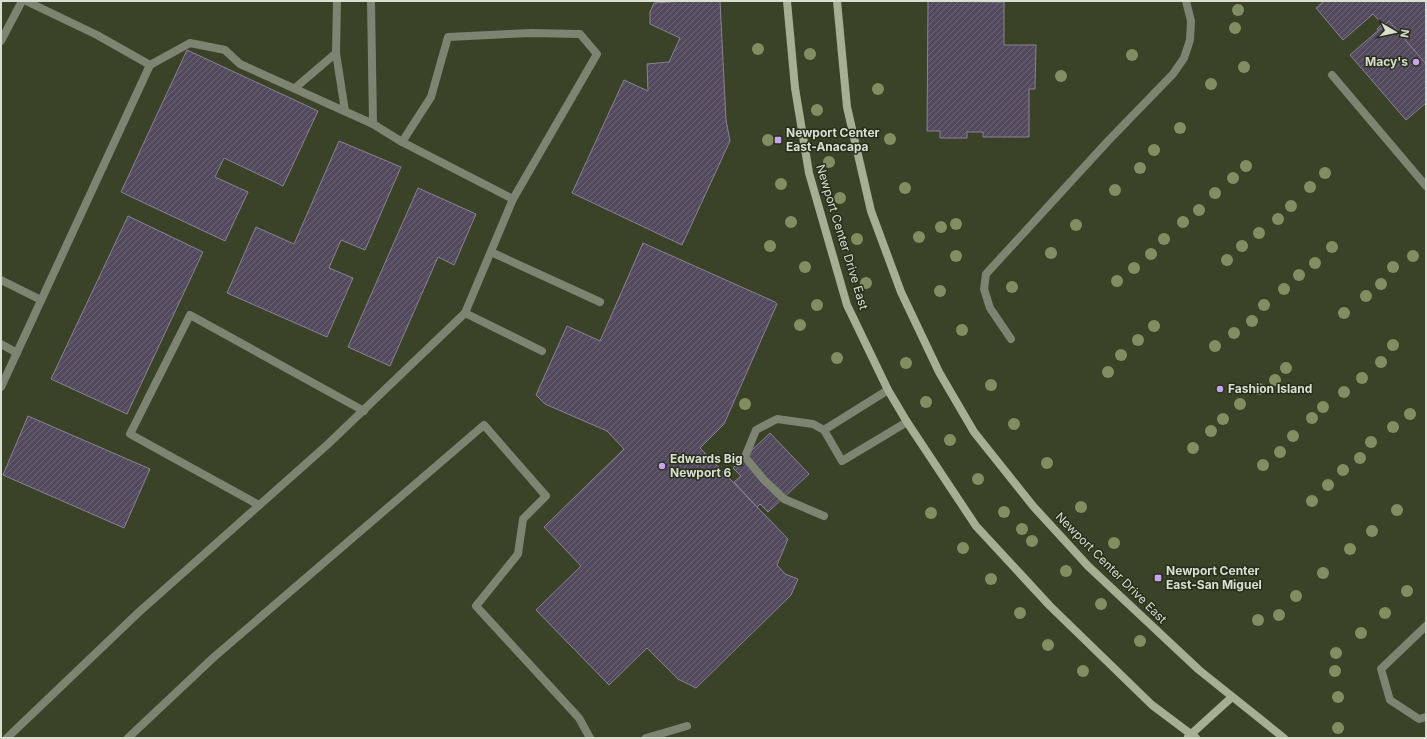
<svg xmlns="http://www.w3.org/2000/svg" width="1427" height="739" viewBox="0 0 1427 739" font-family="Inter,sans-serif">
  <style>
    .built { fill: #3a4227 }
    .building { fill: url(#building-hatch); stroke: #8b8198 }
    .lines { fill: none; stroke-linecap: round; stroke-linejoin: round }
    .lane { stroke: #7e8372; stroke-width: 8 }
    .secondary { stroke: #a6af94; stroke-width: 8 }
    .tree { fill: #808e61 }
    .poi-dot { fill: #c8a6ef; stroke: #282f1a; stroke-width: 1.5 }
    .labels { text-anchor: middle; stroke-width: 3; stroke-linejoin: round; paint-order: stroke }
    .poi-label { font-size: 12px; font-weight: bold; fill: #dadfd2; stroke: #282f1a; text-anchor: start }
    .street-label { font-size: 12px; fill: #dadfd2; stroke: #282f1a }
  </style>
  <defs>
    <pattern id="building-hatch" width="6" height="6" patternUnits="userSpaceOnUse"><rect width="6" height="6" fill="#534a5e"/><path d="M-1 1l2-2M0 6l6-6M5 7l2-2" fill="none" stroke="#6b6474"/></pattern>
  </defs>
  <rect width="100%" height="100%" fill="#323924"/>
  <rect class="built" x="1" y="1" width="1425" height="737"/>
  <g class="building">
    <path d="M683,1h37l6,119 4,21 -48,104 -110,-52 52,-113 24,11 -1,-27 22,-2 11,-24 -30,-14v-12l4,-9z"/>
    <path d="M928,1l76,1v43h32l-1,44h-6v48h-46v-5h-16v6h-27v-7h-13z"/>
    <path d="M1324,1h102v83l-49,-55 5,-5 -9,-10 -30,26 -27,-32z"/>
    <path d="M1389,21l37,43v39l-20,17 -56,-65z"/>
    <path d="M187,50l131,61 -35,75 -59,-28 -9,19 33,15 -23,49 -104,-49z"/>
    <path d="M339,141l62,26 -36,83 -24,-10 -12,28 24,10 -26,59 -100,-44 29,-66 38,17z"/>
    <path d="M418,188l58,26 -22,51 -16,-8 -48,109 -42,-19z"/>
    <path d="M128,216l75,36 -76,162 -76,-35z"/>
    <path d="M643,243l132,59 2,2 -53,120 -24,24 88,91 -11,26 8,9 13,5 -7,16 -95,93 -18,-9 -31,-31 -38,37 -73,-75 45,-44 -37,-39 80,-78 -17,-18 -62,-27 -9,-9 31,-69 33,15z"/>
    <path d="M28,416l122,53 -26,59 -121,-53z"/>
    <path d="M770,433l39,41 -41,38 -8,-8 -3,3 -23,-25 7,-6 -8,-8z"/>
  </g>
  <g class="lines">
    <g class="lane">
      <path d="M26,1l71,34 53,30"/>
      <path d="M337,1l-1,52 9,58"/>
      <path d="M371,1l2,123"/>
      <path d="M1,41l21,-40"/>
      <path d="M1332,75l94,111"/>
      <path d="M295,88l41,-35"/>
      <path d="M402,142l29,-45 17,-60 83,-4 49,1 17,20 -84,145"/>
      <path d="M491,252l109,50"/>
      <path d="M1,280l40,20"/>
      <path d="M465,313l77,38"/>
      <path d="M1011,339l-21,-31 -6,-19 2,-15 122,-133 65,-67 11,-16 6,-18 1,-19 -5,-20"/>
      <path d="M1,344l16,9"/>
      <path d="M1,387l149,-322 40,-22 35,7 15,14 133,60 29,18 111,57 -48,114 -138,132 -188,167 -132,126"/>
      <path d="M824,430l64,-40"/>
      <path d="M259,505l-129,-71 60,-119 174,96"/>
      <path d="M824,516l-40,-17 -20,-19 -19,-23 11,-27 21,-11 36,5 11,6 18,31 65,-39"/>
      <path d="M1426,626l-45,43 9,31 29,19 7,-2"/>
      <path d="M128,738l86,-81 270,-232 62,71 -23,23 -5,35 -42,52 103,112 11,20"/>
      <path d="M646,738l41,-12"/>
    </g>
    <g class="secondary">
      <path d="M787,1l8,87 14,85 38,132 41,85 19,32 69,104 74,80 102,99 44,33"/>
      <path d="M837,1l10,106 24,104 30,81 38,80 35,60 59,74 55,60 111,104 85,68"/>
      <path d="M1188,737l44,-40"/>
    </g>
  </g>
  <g class="tree">
    <circle cx="1238" cy="10" r="6"/>
    <circle cx="1235" cy="28" r="6"/>
    <circle cx="758" cy="49" r="6"/>
    <circle cx="810" cy="54" r="6"/>
    <circle cx="1132" cy="55" r="6"/>
    <circle cx="1244" cy="67" r="6"/>
    <circle cx="1061" cy="76" r="6"/>
    <circle cx="1211" cy="84" r="6"/>
    <circle cx="878" cy="89" r="6"/>
    <circle cx="817" cy="110" r="6"/>
    <circle cx="1180" cy="128" r="6"/>
    <circle cx="890" cy="139" r="6"/>
    <circle cx="768" cy="140" r="6"/>
    <circle cx="1154" cy="150" r="6"/>
    <circle cx="829" cy="162" r="6"/>
    <circle cx="1246" cy="166" r="6"/>
    <circle cx="1140" cy="168" r="6"/>
    <circle cx="1325" cy="173" r="6"/>
    <circle cx="1233" cy="178" r="6"/>
    <circle cx="781" cy="184" r="6"/>
    <circle cx="1310" cy="187" r="6"/>
    <circle cx="905" cy="188" r="6"/>
    <circle cx="1115" cy="190" r="6"/>
    <circle cx="1215" cy="193" r="6"/>
    <circle cx="840" cy="198" r="6"/>
    <circle cx="1291" cy="206" r="6"/>
    <circle cx="1199" cy="210" r="6"/>
    <circle cx="1278" cy="219" r="6"/>
    <circle cx="791" cy="222" r="6"/>
    <circle cx="1183" cy="222" r="6"/>
    <circle cx="956" cy="224" r="6"/>
    <circle cx="1076" cy="225" r="6"/>
    <circle cx="941" cy="227" r="6"/>
    <circle cx="1259" cy="233" r="6"/>
    <circle cx="919" cy="237" r="6"/>
    <circle cx="857" cy="239" r="6"/>
    <circle cx="1164" cy="239" r="6"/>
    <circle cx="770" cy="246" r="6"/>
    <circle cx="1242" cy="246" r="6"/>
    <circle cx="1332" cy="247" r="6"/>
    <circle cx="1051" cy="253" r="6"/>
    <circle cx="1151" cy="254" r="6"/>
    <circle cx="956" cy="256" r="6"/>
    <circle cx="1413" cy="256" r="6"/>
    <circle cx="1227" cy="260" r="6"/>
    <circle cx="1315" cy="263" r="6"/>
    <circle cx="805" cy="267" r="6"/>
    <circle cx="1393" cy="267" r="6"/>
    <circle cx="1134" cy="268" r="6"/>
    <circle cx="1299" cy="275" r="6"/>
    <circle cx="1117" cy="281" r="6"/>
    <circle cx="866" cy="283" r="6"/>
    <circle cx="1381" cy="284" r="6"/>
    <circle cx="1012" cy="287" r="6"/>
    <circle cx="1284" cy="289" r="6"/>
    <circle cx="940" cy="291" r="6"/>
    <circle cx="1366" cy="296" r="6"/>
    <circle cx="817" cy="305" r="6"/>
    <circle cx="1264" cy="305" r="6"/>
    <circle cx="1344" cy="313" r="6"/>
    <circle cx="1252" cy="321" r="6"/>
    <circle cx="800" cy="325" r="6"/>
    <circle cx="1154" cy="326" r="6"/>
    <circle cx="962" cy="330" r="6"/>
    <circle cx="1234" cy="333" r="6"/>
    <circle cx="1138" cy="340" r="6"/>
    <circle cx="1393" cy="345" r="6"/>
    <circle cx="1215" cy="346" r="6"/>
    <circle cx="1121" cy="355" r="6"/>
    <circle cx="837" cy="358" r="6"/>
    <circle cx="1381" cy="362" r="6"/>
    <circle cx="906" cy="363" r="6"/>
    <circle cx="1286" cy="368" r="6"/>
    <circle cx="1108" cy="372" r="6"/>
    <circle cx="1362" cy="378" r="6"/>
    <circle cx="1275" cy="380" r="6"/>
    <circle cx="991" cy="385" r="6"/>
    <circle cx="1259" cy="389" r="6"/>
    <circle cx="1344" cy="392" r="6"/>
    <circle cx="926" cy="402" r="6"/>
    <circle cx="745" cy="404" r="6"/>
    <circle cx="1240" cy="404" r="6"/>
    <circle cx="1323" cy="407" r="6"/>
    <circle cx="1410" cy="414" r="6"/>
    <circle cx="1312" cy="418" r="6"/>
    <circle cx="1223" cy="419" r="6"/>
    <circle cx="1014" cy="424" r="6"/>
    <circle cx="1393" cy="427" r="6"/>
    <circle cx="1211" cy="431" r="6"/>
    <circle cx="1293" cy="436" r="6"/>
    <circle cx="950" cy="440" r="6"/>
    <circle cx="1371" cy="442" r="6"/>
    <circle cx="1193" cy="448" r="6"/>
    <circle cx="1280" cy="452" r="6"/>
    <circle cx="1360" cy="458" r="6"/>
    <circle cx="1047" cy="463" r="6"/>
    <circle cx="1263" cy="465" r="6"/>
    <circle cx="1343" cy="470" r="6"/>
    <circle cx="978" cy="479" r="6"/>
    <circle cx="1328" cy="485" r="6"/>
    <circle cx="1312" cy="501" r="6"/>
    <circle cx="1081" cy="507" r="6"/>
    <circle cx="1397" cy="510" r="6"/>
    <circle cx="1004" cy="512" r="6"/>
    <circle cx="931" cy="513" r="6"/>
    <circle cx="1022" cy="529" r="6"/>
    <circle cx="1372" cy="531" r="6"/>
    <circle cx="1032" cy="541" r="6"/>
    <circle cx="1114" cy="543" r="6"/>
    <circle cx="963" cy="548" r="6"/>
    <circle cx="1350" cy="549" r="6"/>
    <circle cx="1066" cy="571" r="6"/>
    <circle cx="1323" cy="573" r="6"/>
    <circle cx="991" cy="579" r="6"/>
    <circle cx="1407" cy="591" r="6"/>
    <circle cx="1296" cy="596" r="6"/>
    <circle cx="1101" cy="604" r="6"/>
    <circle cx="1020" cy="613" r="6"/>
    <circle cx="1385" cy="613" r="6"/>
    <circle cx="1279" cy="615" r="6"/>
    <circle cx="1258" cy="620" r="6"/>
    <circle cx="1361" cy="633" r="6"/>
    <circle cx="1140" cy="641" r="6"/>
    <circle cx="1048" cy="645" r="6"/>
    <circle cx="1336" cy="653" r="6"/>
    <circle cx="1083" cy="671" r="6"/>
    <circle cx="1335" cy="671" r="6"/>
    <circle cx="1338" cy="697" r="6"/>
    <circle cx="1338" cy="728" r="6"/>
  </g>
  <g class="poi-dot">
    <circle cx="1416" cy="62" r="4"/>
    <rect x="774" y="136" width="8" height="8" rx="2"/>
    <circle cx="1220" cy="389" r="4"/>
    <circle cx="662" cy="466" r="4"/>
    <rect x="1154" y="574" width="8" height="8" rx="2"/>
  </g>
  <g class="labels">
    <g class="poi-label">
      <text x="1408" y="66" text-anchor="end">Macy's</text>
      <text x="786" y="137">Newport Center<tspan x="786" dy="14">East-Anacapa</tspan></text>
      <text x="1228" y="393">Fashion Island</text>
      <text x="670" y="463">Edwards Big<tspan x="670" dy="14">Newport 6</tspan></text>
      <text x="1166" y="575">Newport Center<tspan x="1166" dy="14">East-San Miguel</tspan></text>
    </g>
    <g class="street-label">
      <text transform="translate(842 237) rotate(73)" y="4">Newport Center Drive East</text>
      <text transform="translate(1111 568) rotate(45)" y="4">Newport Center Drive East</text>
    </g>
  </g>
  <rect width="1427" height="739" fill="none" stroke="#dadfd2" stroke-width="4"/>
  <g transform="translate(1395 32) rotate(99)" stroke="#282f1a" stroke-width="3" paint-order="stroke">
  <path d="M0-3L7 15L0 10L-7 15Z" fill="#dadfd2"/>
  <text y="-6" font-size="11" font-weight="bold" text-anchor="middle" fill="#dadfd2">N</text>
  </g>
</svg>
